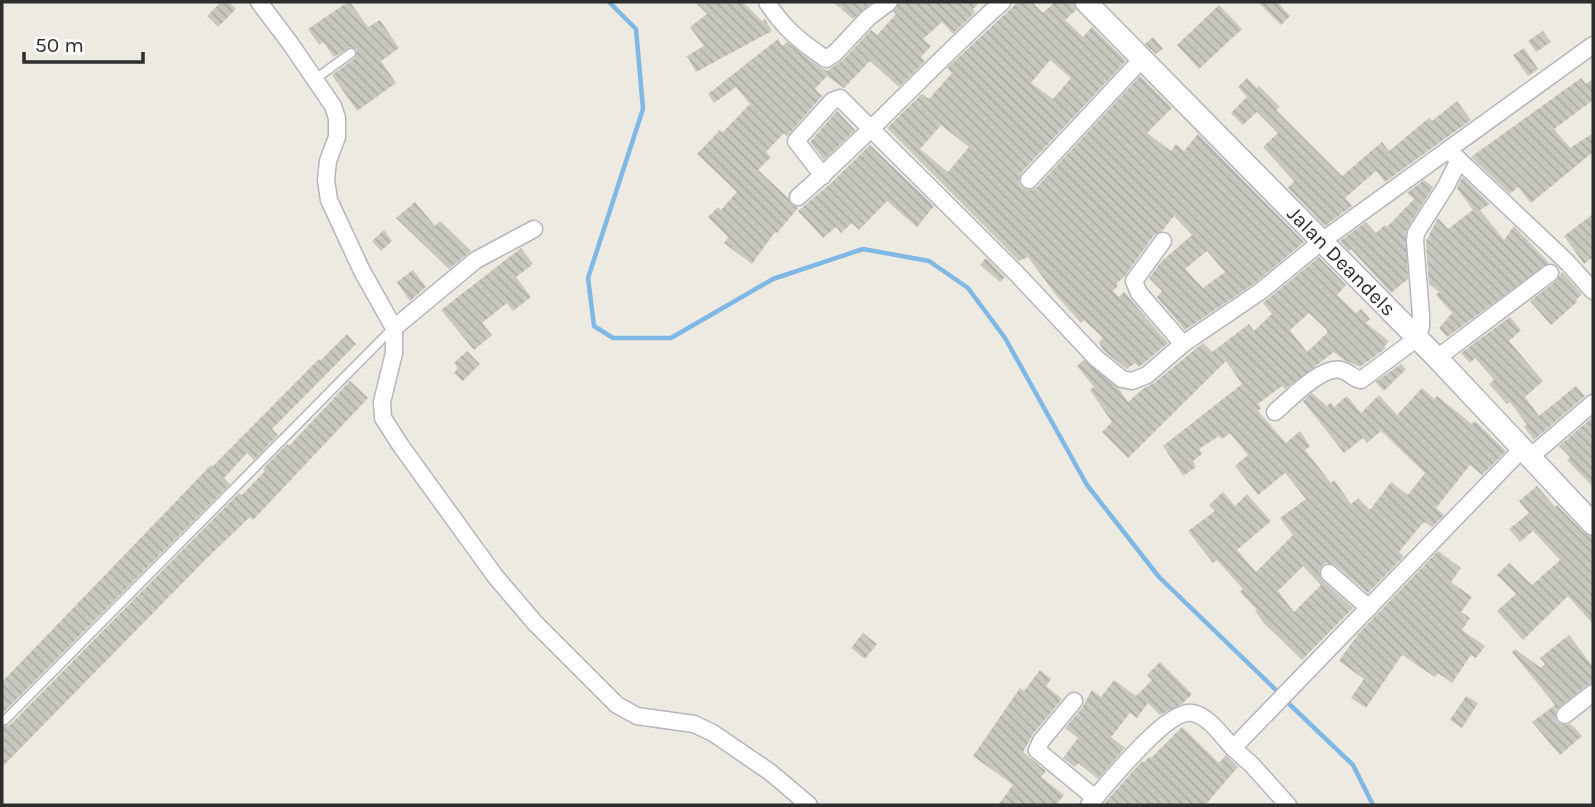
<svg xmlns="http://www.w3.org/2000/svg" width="1595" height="807" viewBox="0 0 1595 807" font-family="Karla,sans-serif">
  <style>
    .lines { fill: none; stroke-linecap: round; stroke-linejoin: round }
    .stream { stroke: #7fb7e5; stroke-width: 4.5 }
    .building { fill: url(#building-back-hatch); fill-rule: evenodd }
    .service-casing { stroke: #b5b5bf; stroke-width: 11 }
    .minor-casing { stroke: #b5b5bf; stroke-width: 19 }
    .tertiary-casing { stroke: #b5b5bf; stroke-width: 24 }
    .service { stroke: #fff; stroke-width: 8 }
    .minor { stroke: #fff; stroke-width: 16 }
    .tertiary { stroke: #fff; stroke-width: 21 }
    .labels { text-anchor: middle; stroke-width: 5; stroke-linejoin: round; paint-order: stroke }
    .street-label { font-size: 21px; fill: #2d2d2d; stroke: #fff }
  </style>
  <defs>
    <pattern id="building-back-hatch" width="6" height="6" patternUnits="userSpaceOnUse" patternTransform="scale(1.75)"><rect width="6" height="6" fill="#c9c8bf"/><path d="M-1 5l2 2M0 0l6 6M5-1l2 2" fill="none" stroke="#adaca4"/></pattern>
  </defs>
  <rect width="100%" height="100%" fill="#edeae1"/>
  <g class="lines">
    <g class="stream">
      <path d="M609,2l27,27 7,80 -55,169 6,48 19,12h58l102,-59 90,-30 66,12 39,27 37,50 82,147 72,92 120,116"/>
      <path d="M1285,700l68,65 20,40"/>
    </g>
  </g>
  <g class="building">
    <path d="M221,2h8l7,7 -18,18 -11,-11z"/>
    <path d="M348,2h2l18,25 12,-7 19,28 -18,13 15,22 -39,28 -25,-36 23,-17 2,-8 -7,-3 -16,10 -11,-15 -4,3 -11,-16z"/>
    <path d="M695,2h48l19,19 3,-2 7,12 -76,41 -9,-16 17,-10 -14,-19 17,-13z"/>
    <path d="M833,2h39l-19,17z"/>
    <path d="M899,2h81l-7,7 2,3 -22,22 -11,-12 -19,17 8,7 -10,11 4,4 -26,26 -29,-26 -26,27 -17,-12 -12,13 7,7 -35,40 -3,-3 -18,19 5,5 -13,13 30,28 3,6 7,4 -21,25 -2,-1 -23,32 -28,-21 4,-6 -20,-20 10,-10 3,3 16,-18 -40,-38 23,-24 2,3 28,-29 -14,-17 -22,16 -6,-9 70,-55 4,7 5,-4 24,19 16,10 16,-11 28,-30 6,5 19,-21 -3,-2z"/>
    <path d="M1018,2h14l11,11 12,-11h18l3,8 -11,10 18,17 9,-10 34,34 -105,112 -2,9 3,6 9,2 6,-3 103,-111 32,32 -25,25 24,18 5,-7 8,7 14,-17 106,108 -49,41 -70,47 -28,-33 5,-6 -13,-13 13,-17 30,-26 -18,-19 -12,15 -8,4 -29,41 -9,8 2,2 -5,5 6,6 5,-5 44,51 -29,24 -4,-4 -8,6 -24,-19 -4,-8 4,-4 -19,-18 -3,3 -25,-28 -28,-38 -9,4 -132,-133 35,-34 7,5 23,-26 -5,-5zM1050,60l21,18 -18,21 -22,-16zM941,125l28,22 -21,25 -28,-23zM1207,251l18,21 -22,16 -18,-19z"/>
    <path d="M1258,2h19l13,14 -9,9z"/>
    <path d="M1219,5l23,24 -43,40 -22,-24z"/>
    <path d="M1543,31l8,11 -15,10 -8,-11z"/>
    <path d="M1153,37l10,12 -7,5 -11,-10z"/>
    <path d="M1524,48l14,21 -10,7 -15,-21z"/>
    <path d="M1247,78l10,10 2,-2 21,21 -4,3 66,66 40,-34 7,9 40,-33 3,3 25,-20 14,19 -86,62 -9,-11 -31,27 7,8 -27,20 -37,-38 6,-7 -31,-34 15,-14 -21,-21 -14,13 -12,-12 16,-16 -9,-10z"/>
    <path d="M1581,78l5,6 7,-5v21l-39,29 16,19 23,-15v19l-62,51 -13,-16 -8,7 -39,-37z"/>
    <path d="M837,111l18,19 -31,30 -14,-18z"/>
    <path d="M870,145l64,61 -17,21 -30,-26 -28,29 -7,-7 -11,10 -5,-6 -13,11 -25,-27 32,-27z"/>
    <path d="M1462,177l28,27 -10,6 24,30 10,-14 35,37 -102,74 -8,-9 13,-15 -16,-18 3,-3 -10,-8 -3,-43 12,-23 10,11 25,-19 -16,-22z"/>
    <path d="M1424,180l9,7 -27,44 2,48 -17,14 -40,-44 -2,2 -9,-10 26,-19 10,11 9,-8 2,2 27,-28 -7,-6z"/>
    <path d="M415,202l20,24 5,-5 31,30 -22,18 -53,-51z"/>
    <path d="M1593,214v43l-9,7 -20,-28z"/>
    <path d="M384,230l8,11 -11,10 -9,-10z"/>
    <path d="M521,248l12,16 -17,13 15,20 -18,14 -6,-8 -25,20 10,12 -18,15 -33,-40z"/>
    <path d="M1319,257l27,28 -9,10 19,18 5,-4 9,10 -4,4 23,18 -5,6 2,1 -26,19 -16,-7 -10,-8 -49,37 -3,-3 -24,18 3,4 -3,3 28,32 14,-12 10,15 -5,4 26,33 3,-3 17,24 7,-6 12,12 21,-28 17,13 17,-22 -44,-42 -14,12 -4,-5 -19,15 -41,-52 9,-8 15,13 4,-4 3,5 13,-11 14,17 18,-18 18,20 25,-27 12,11 3,-3 35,28 3,-3 31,30 -24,24 -12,-10 -34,43 8,7 -12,12 -7,-5 -4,3 -22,27 5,4 -36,37 -33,-28 -9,-2 -4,3 -3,6 3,8 31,28 -51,52 -38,-37 -9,-12 2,-1 -17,-18 3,-3 -26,-29 -4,3 -25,-32 27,-20 -6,-6 14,-13 12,14 12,-12 24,27 -34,29 19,22 37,-37 -13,-17 26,-19 -21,-26 -27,22 -23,-29 13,-11 -18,-22 -8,6 -3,-3 -20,13 3,5 -9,7 3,6 -13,9 -20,-30 79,-62 -16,-23 -98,97 -26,-26 10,-10 -22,-32 4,-3 -17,-21 7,-6 35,29 9,13 16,-14 10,-5 49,-40 9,9 37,-28 5,7 18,-17 -9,-11zM1309,313l18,17v3l-20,19 -17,-22zM1303,566l18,19 -27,27 -16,-21z"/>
    <path d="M986,258l19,19 -5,5 -20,-17z"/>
    <path d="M413,270l13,17 -16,14 -13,-19z"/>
    <path d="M1562,272l20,22 -6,6 1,2 -26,23 -21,-24 26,-20z"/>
    <path d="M1510,317l11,13 -12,11 34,40 -18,16 14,19 37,-30 9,10 -51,44 -10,-13 3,-2 -17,-23 -3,2 -18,-20 5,-4 -19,-22 -5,5 -9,-10z"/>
    <path d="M347,334l9,10 -84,85 6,6 -24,25 -7,-7 -23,25 6,6 -228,230v-32l209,-217 1,2 107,-108 1,2z"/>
    <path d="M467,351l13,13 -17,17 -9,-8 4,-5 -4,-5z"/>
    <path d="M1401,364l5,5 -22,22 -9,-9z"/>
    <path d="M350,381l18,17 -115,122 -3,-3 -44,42 -204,208v-41l8,-1 229,-232 3,2 23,-24 -2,-2 24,-25 2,2z"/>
    <path d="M1593,417v70l-26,-27 3,-3 -11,-11z"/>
    <path d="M1537,486l18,21 2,-2 27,28 9,4v87l-25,-28 -45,44 -26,-29 19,-17 -19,-19 12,-12 23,22 28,-25 -27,-29 -13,11 -11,-13 20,-16 -10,-12z"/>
    <path d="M1438,551l23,17 -10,14 21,15 -11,15 9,6 -8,12 23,16 -9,12 -5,-3 -19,28 -14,-10 -3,4 -33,-22 -36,53 -15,-10 13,-19 -25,-18 20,-28z"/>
    <path d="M863,633l14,11 -12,15 -14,-11z"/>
    <path d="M1569,635l24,32v16l-6,2 -31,25 1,12 9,3 5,-1 11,12 -22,19 -28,-33 23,-17 -43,-53 3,-3 26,19 4,-4 -5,-6z"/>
    <path d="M1160,662l32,32 -10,10 -22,11 -12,-12 -11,15 -7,-5 -19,24 14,11 -27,31 -20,-16 -3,4 -12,-9 15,-20 -13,-10 17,-20 10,-18 9,7 13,-17 22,16 16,-16 -5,-5z"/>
    <path d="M1040,670l11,9 -5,7 16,13 -29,35 -10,18 23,19 -5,6 23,18 -8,10h-58l15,-20 -40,-29 47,-68 4,3z"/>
    <path d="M1466,696l12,7 -16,25 -12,-8z"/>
    <path d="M1182,727l36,35h2l6,-7 12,12 -33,38h-102l39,-44 2,1 5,-5 2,1z"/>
  </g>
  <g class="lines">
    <defs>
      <g id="service">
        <path d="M314,80l37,-27"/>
        <path d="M5,720l386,-390"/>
      </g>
      <g id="minor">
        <path d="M259,2l31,41 43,63 4,12v19l-9,24 -2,19 3,20 33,71 32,57v25l-12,49 1,16 18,28 94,130 40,47 82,82 20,11 57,8 19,9 57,39 39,33"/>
        <path d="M767,2c16,26 34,40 59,57l9,-6 33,-35 21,-16"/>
        <path d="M1459,160l108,102 26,29"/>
        <path d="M823,176l-27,-35 36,-40 8,-3 176,175 80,85 26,21 10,2 15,-6 36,-31 78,-53 61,-50 271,-196"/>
        <path d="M1029,180l112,-120"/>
        <path d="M798,197c71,-62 134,-132 204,-195"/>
        <path d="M1163,241l-29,40 5,12 44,51"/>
        <path d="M394,328l82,-68 58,-31"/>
        <path d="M1437,358l113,-85"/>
        <path d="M1275,412c14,-12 47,-47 66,-42 9,2 12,9 20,10l55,-41 5,-12v-12l-6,-74 1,-8 30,-47 13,-26 -11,-10"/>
        <path d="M1530,457l63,-54"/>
        <path d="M1329,573l40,35"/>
        <path d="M1074,701l-33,40 -4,9 58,48"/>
        <path d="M1565,715l28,-22"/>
        <path d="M1233,748l19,17 36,40"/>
        <path d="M1089,805c17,-19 78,-97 103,-92 16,2 31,24 41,35l289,-299"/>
      </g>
      <g id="tertiary">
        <path id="s1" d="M1086,2l351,356 156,166"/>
      </g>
    </defs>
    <use href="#service" class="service-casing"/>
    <use href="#minor" class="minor-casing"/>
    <use href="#tertiary" class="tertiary-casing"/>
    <use href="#service" class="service"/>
    <use href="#minor" class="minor"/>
    <use href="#tertiary" class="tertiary"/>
  </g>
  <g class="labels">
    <g class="street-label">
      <text dy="7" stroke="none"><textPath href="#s1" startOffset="364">Jalan Deandels</textPath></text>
    </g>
  </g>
  <rect width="1595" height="807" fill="none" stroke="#2d2d2d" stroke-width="7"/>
  <path d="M24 52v10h119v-10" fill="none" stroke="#2d2d2d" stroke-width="3.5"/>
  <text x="35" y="52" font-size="21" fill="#2d2d2d" stroke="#ffffff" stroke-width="5" paint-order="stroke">50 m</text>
</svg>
